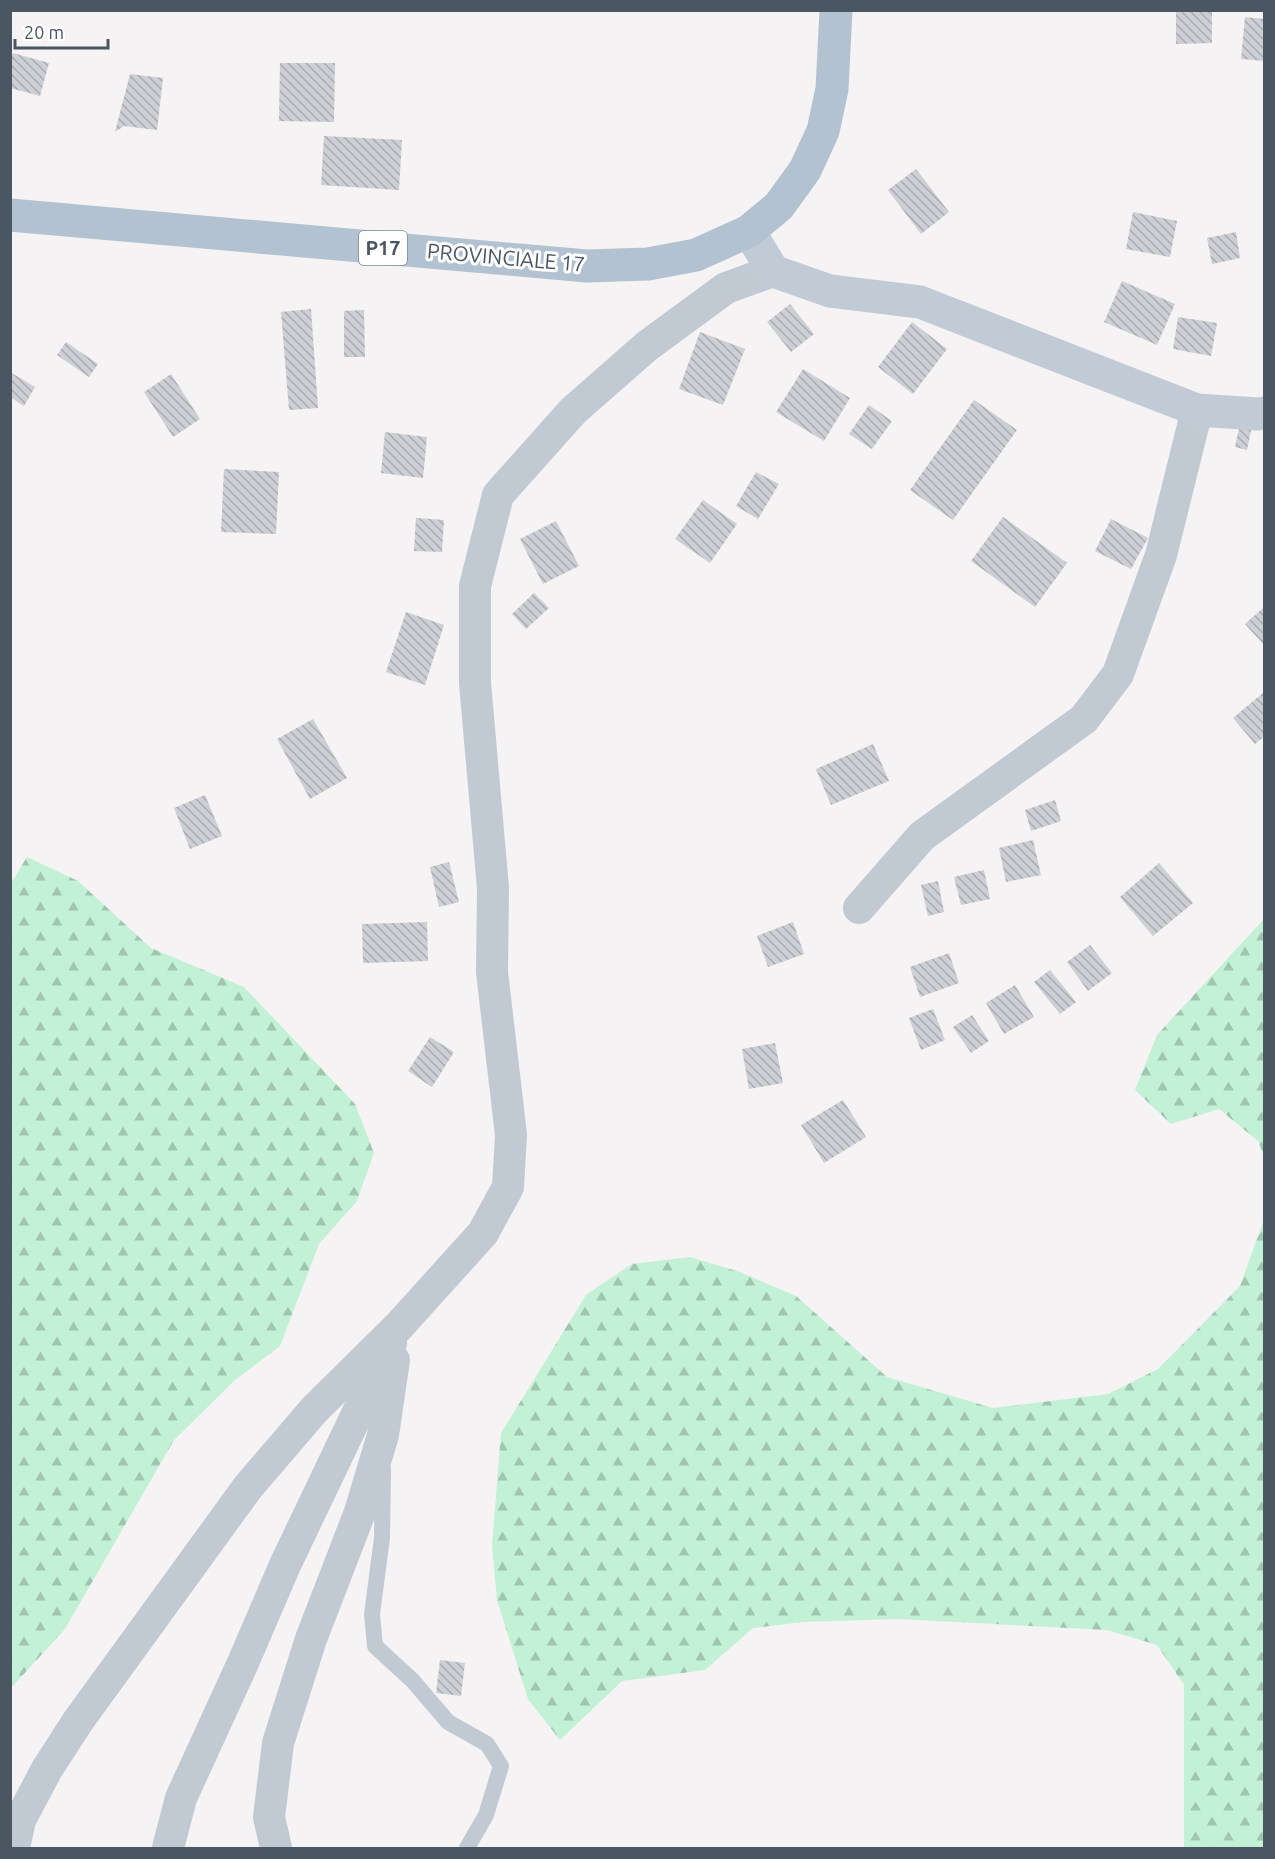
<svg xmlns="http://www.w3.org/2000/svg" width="1275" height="1859" viewBox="0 0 1275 1859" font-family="Ubuntu,sans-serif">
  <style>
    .forest { fill: url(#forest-firs) }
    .building { fill: url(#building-back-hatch) }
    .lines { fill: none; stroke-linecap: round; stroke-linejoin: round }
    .lane { stroke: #c1cad2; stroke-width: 16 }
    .street { stroke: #c1cad2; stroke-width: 32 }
    .secondary { stroke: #c1cbd6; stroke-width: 33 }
    .primary { stroke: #b3c2d1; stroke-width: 33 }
    .labels { text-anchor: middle; stroke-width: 6; stroke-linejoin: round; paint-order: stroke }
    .shield { fill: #fff; stroke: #808990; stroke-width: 1.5 }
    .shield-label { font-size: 20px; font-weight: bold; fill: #4a5661 }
    .street-label { font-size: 21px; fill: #4a5661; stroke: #fff }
  </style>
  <defs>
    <pattern id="forest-firs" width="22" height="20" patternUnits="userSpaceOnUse" patternTransform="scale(1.5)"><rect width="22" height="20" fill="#c3f1d5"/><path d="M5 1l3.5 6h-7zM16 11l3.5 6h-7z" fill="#a0c6b0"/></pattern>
    <pattern id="building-back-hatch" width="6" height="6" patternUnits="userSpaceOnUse" patternTransform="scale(1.5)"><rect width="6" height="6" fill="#cdcfd5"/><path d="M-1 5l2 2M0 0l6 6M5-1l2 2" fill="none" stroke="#a8abb0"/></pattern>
  </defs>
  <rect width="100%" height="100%" fill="#f5f3f3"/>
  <g class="forest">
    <path d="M27,857l51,24 73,67 93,39 111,117 19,49 -17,48 -38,43 -39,102 -45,34 -61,60 -109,189 -54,59 -1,-803z"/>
    <path d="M1264,919v237l-6,-15 -39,-32 -48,15 -36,-34 22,-55z"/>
    <path d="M1264,1219v629h-80v-163l-27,-40 -50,-15 -209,-11 -96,3 -49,6 -48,42 -83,11 -62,59 -32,-41 -31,-99 -5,-54 9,-113 85,-138 46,-31 58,-7 50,15 56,24 91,81 106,31 115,-14 50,-25 82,-83z"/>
  </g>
  <g class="building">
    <path d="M1176,10h36v33l-36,1z"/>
    <path d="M1245,17l19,2v42l-23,-2z"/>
    <path d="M13,53l36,10 -9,33 -30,-8v-27z"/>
    <path d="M280,63h55l-1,59 -55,-1z"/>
    <path d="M130,74l33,4 -6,52 -33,-4 -9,6z"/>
    <path d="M324,136l78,4 -3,50 -78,-5z"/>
    <path d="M916,169l33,43 -28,22 -33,-44z"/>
    <path d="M1133,212l44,9 -7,36 -44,-8z"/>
    <path d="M1236,232l4,26 -28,6 -5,-26z"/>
    <path d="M1122,281l53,23 -18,41 -53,-23z"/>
    <path d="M790,304l24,30 -23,18 -24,-30z"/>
    <path d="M311,309l7,99 -29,2 -8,-98z"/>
    <path d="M364,310l1,47h-21v-46z"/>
    <path d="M1178,317l39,6 -6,33 -38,-7z"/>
    <path d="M912,322l35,27 -34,45 -35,-27z"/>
    <path d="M700,332l45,17 -22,56 -44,-16z"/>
    <path d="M66,342l32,22 -9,13 -32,-22z"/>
    <path d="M803,369l47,29 -26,43 -48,-29z"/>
    <path d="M10,372l25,15 -11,19 -14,-9z"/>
    <path d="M171,374l29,45 -27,18 -29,-45z"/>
    <path d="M974,400l43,30 -64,90 -43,-30z"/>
    <path d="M869,405l23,16 -20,28 -23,-15z"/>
    <path d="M1240,423l12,3 -5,24 -12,-3z"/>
    <path d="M385,432l42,5 -4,41 -42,-5z"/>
    <path d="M224,469l55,3 -3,62 -55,-2z"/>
    <path d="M756,472l23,12 -21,35 -22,-13z"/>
    <path d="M703,500l34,24 -27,39 -35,-24z"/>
    <path d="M1003,517l64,46 -32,44 -64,-46z"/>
    <path d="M416,518l28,2 -2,32 -28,-1z"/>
    <path d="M1111,519l37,19 -17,31 -36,-18z"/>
    <path d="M556,521l23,45 -36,18 -23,-45z"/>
    <path d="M534,593l15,15 -23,21 -14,-15z"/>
    <path d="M1264,607v38l-19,-21z"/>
    <path d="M406,612l38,13 -19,60 -39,-13z"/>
    <path d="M1264,692v45l-9,7 -22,-26z"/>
    <path d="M313,719l34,59 -37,21 -33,-60z"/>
    <path d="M873,744l16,37 -58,24 -15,-36z"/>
    <path d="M205,795l17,41 -32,13 -16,-41z"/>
    <path d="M1055,800l6,21 -30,10 -6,-21z"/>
    <path d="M1033,840l8,35 -35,7 -7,-34z"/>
    <path d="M449,862l10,40 -20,5 -9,-40z"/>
    <path d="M1159,863l34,40 -40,33 -33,-39z"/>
    <path d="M984,870l6,29 -29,6 -7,-28z"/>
    <path d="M938,881l6,31 -16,4 -7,-31z"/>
    <path d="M427,922l1,39 -65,2 -1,-39z"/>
    <path d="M793,922l11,32 -36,13 -11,-31z"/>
    <path d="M1090,945l22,28 -24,18 -21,-29z"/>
    <path d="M949,953l10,30 -39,14 -10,-30z"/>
    <path d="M1050,970l26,32 -16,12 -26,-32z"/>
    <path d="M1015,985l19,32 -30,17 -18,-31z"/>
    <path d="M933,1009l12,31 -24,10 -12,-32z"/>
    <path d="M972,1015l17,26 -18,12 -18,-26z"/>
    <path d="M430,1037l24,15 -22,35 -24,-16z"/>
    <path d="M775,1043l8,40 -34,6 -7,-40z"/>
    <path d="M843,1100l23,37 -42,26 -23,-38z"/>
    <path d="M440,1660l25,3 -4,33 -25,-3z"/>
  </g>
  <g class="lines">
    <path class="lane" d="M383,1469l-1,69 -10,76 3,32 38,35 35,41 39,22 14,22 -15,49 -19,33"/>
    <g class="street">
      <path d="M859,908l63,-72 162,-117 34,-45 43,-119 36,-145"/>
      <path d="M14,1848l6,-28 27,-51 31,-48 170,-234 66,-77 85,-84 84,-93 25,-46 3,-52 -19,-163 1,-84 -18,-205v-97l23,-91 75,-84 74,-65 79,-58 47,-17"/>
      <path d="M168,1848l13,-50 61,-133 43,-100 106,-222"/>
      <path d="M276,1848l-7,-31 9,-74 33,-104 49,-127 23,-77 11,-75"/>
    </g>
    <path class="secondary" d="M749,231l24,40 57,20 90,11 277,108 61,4 6,-1"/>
    <path class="primary" d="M10,215l577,51 61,-2 48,-9 53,-24 30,-25 26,-36 18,-39 9,-42 4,-79"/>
  </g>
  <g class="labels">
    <rect class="shield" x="359" y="231" width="48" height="34" rx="4.5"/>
    <g class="shield-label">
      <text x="383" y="255">P17</text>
    </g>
    <g class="street-label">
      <text transform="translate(506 258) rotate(5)" y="7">PROVINCIALE 17</text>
    </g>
  </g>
  <rect width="1275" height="1859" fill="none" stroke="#4a5661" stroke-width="24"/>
  <path d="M15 39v9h93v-9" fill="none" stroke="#4a5661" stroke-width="3"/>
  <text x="24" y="39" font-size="18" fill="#4a5661" stroke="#ffffff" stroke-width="4.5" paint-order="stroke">20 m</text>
</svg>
